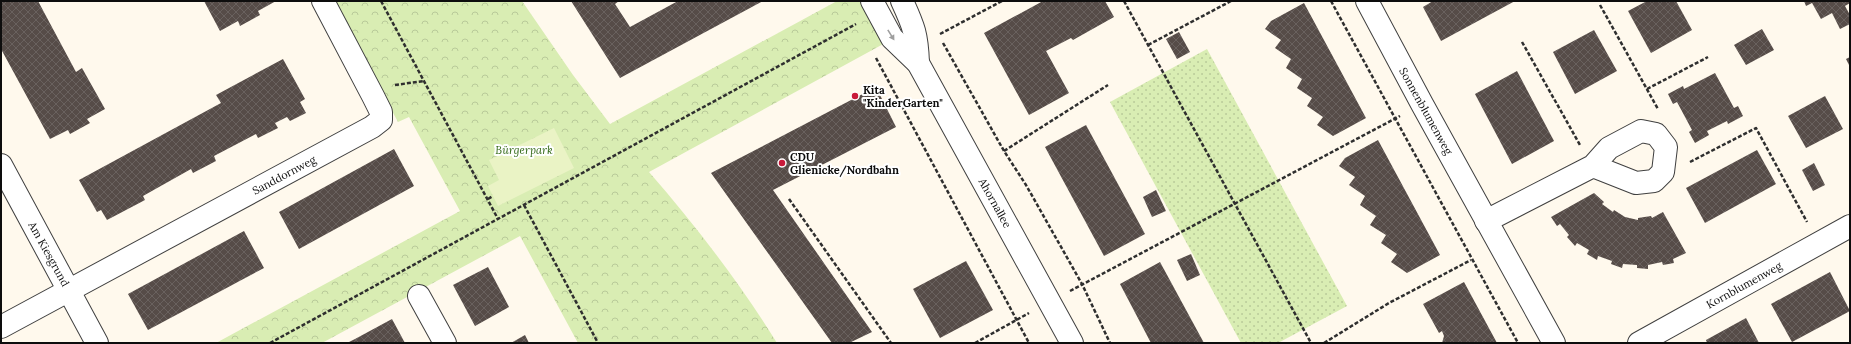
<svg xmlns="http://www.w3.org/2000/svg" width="1851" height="344" viewBox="0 0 1851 344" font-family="Lora,serif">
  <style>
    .grass { fill: url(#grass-dots) }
    .park { fill: url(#park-crowns) }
    .pitch { fill: #eaf3c5 }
    .building { fill: url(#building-cross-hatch) }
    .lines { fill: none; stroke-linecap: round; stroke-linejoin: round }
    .minor-casing { stroke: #404040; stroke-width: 24 }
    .path { stroke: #2f2f2f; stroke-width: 2.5; stroke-dasharray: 4 2; stroke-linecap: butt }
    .minor { stroke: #fff; stroke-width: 22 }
    .oneway { fill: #9e9e9e }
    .poi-dot { fill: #c9193a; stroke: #fff; stroke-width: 1.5 }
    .labels { text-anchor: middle; stroke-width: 4; stroke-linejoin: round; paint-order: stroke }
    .poi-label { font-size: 11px; font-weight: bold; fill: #0d0d0d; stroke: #fff; text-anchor: start }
    .street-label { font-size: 11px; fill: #0d0d0d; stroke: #fff }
    .park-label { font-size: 11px; font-style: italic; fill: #346a18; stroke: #fff }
  </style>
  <defs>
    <pattern id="grass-dots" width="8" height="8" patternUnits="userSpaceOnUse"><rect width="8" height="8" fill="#d9edb3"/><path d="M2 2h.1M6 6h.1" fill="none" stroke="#b9ca99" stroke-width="1.8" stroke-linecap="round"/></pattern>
    <pattern id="park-crowns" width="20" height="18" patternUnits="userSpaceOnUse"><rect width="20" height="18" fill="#d9edb3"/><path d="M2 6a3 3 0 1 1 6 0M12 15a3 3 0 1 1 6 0" fill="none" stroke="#b9ca99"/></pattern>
    <pattern id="building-cross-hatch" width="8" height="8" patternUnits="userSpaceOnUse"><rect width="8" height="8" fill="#564c48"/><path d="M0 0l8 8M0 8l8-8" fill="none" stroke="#69615e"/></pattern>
  </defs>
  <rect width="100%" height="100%" fill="#fff9ed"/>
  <path class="grass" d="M1207,49l140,257 -69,37h-37l-131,-241z"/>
  <path class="park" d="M333,1h189l51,74 37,49 227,-123h27l23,41 -238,130c47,54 90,110 128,171h-199l-58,-107 -198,107h-106l244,-132 -51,-94 -11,5z"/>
  <path class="pitch" d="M554,128l20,40 -76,38 -10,-20 11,-6 -10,-20z"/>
  <g class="building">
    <path d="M1,1h37l38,71 6,-4 23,41 -18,10 3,4 -20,11 -2,-4 -18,9 -49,-90z"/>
    <path d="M204,1h72l-18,10 2,4 -20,11 -2,-5 -18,10z"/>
    <path d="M571,1h48l-4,3 15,23 48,-26h85l-143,77z"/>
    <path d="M1043,1h62l9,16 -41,23 -2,-2 -25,13 23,42 -40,22 -45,-82z"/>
    <path d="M1433,1h82l-74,40 -18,-34z"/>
    <path d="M1647,1h29l16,29 -41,23 -23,-42z"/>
    <path d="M1804,1h46v2l-5,3 5,9v9l-10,5 -8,-16 -11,6 -9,-16 -6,3z"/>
    <path d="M1304,3l62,115 -33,18 -16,-11 6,-8 -16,-11 5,-8 -15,-10 5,-9 -16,-11 5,-9 -16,-11 6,-8 -16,-11 6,-8z"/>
    <path d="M1762,29l12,21 -28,15 -12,-20z"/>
    <path d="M1594,30l23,41 -42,23 -22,-42z"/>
    <path d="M1179,32l11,20 -13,7 -11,-20z"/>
    <path d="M1850,57v10l-4,-8z"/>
    <path d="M283,59l22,40 -5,3 6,11 -16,8 -3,-4 -12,6 3,5 -20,10 -2,-4 -42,22 2,5 -23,12 -2,-4 -48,27 2,4 -38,20 -6,-10 -4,2 -18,-32 142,-77 -5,-8z"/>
    <path d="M1517,71l37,70 -42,23 -37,-70z"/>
    <path d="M1715,73l19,35 4,-2 5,10 -15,8 -1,-3 -20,10 2,4 -14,8 -6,-11 3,-2 -15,-28 -4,2 -5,-10 15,-8 1,3z"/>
    <path d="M876,87l20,40 -123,63 99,142 -23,11h-17l-121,-170z"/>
    <path d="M1825,96l18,33 -37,19 -18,-32z"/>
    <path d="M1086,125l59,109 -41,22 -59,-109z"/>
    <path d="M1378,140l62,115 -33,18 -16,-11 6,-8 -16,-11 5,-8 -16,-10 6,-9 -16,-11 5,-9 -16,-11 6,-8 -16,-11 6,-8z"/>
    <path d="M394,149l20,37 -115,63 -20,-37z"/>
    <path d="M1757,150l19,34 -71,39 -19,-35z"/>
    <path d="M1814,163l11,22 -12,6 -11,-21z"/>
    <path d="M1156,190l10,21 -14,6 -9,-20z"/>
    <path d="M1594,193l10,9 -2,2 11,8 1,-2 11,7 13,3v-2l13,-2 1,2 11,-6 23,41 -13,6 1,4 -11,2 -1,-3 -14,3v4l-11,-1v-3l-14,-1 -1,4 -11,-4 1,-3 -14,-5 -1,4 -10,-6 2,-4 -12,-7 -2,3 -8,-9 2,-2 -9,-11 -3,2 -6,-9z"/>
    <path d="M244,231l20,37 -116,62 -20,-36z"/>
    <path d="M1191,254l9,21 -13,6 -10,-21z"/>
    <path d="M966,261l27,49 -53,28 -27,-49z"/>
    <path d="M1160,262l44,81h-53l-31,-59z"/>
    <path d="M488,267l21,40 -34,19 -22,-41z"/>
    <path d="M1830,272l20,39 -58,31 -21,-38z"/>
    <path d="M1464,282l33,61h-55l2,-7 -2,-5 -3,2 -16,-29z"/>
    <path d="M1746,318l13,25h-52l-1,-3z"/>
    <path d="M392,319l13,24h-58l8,-4z"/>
    <path d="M525,335l4,8h-18z"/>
  </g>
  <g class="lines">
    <defs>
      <g id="minor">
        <path d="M872,1l20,37 26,25 154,280"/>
        <path d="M902,1c12,26 15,34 16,62"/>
        <path d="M1367,1l55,103 132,239"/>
        <path d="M1,165l96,178"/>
        <path d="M1486,221l107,-55 16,-18 32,-17 15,3 10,13 -3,25 -9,9 -18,2 -43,-17"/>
        <path d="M419,296l26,47"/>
        <path d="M1,327l371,-200 9,-7v-8l-8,-16 -50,-95"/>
        <path d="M1639,343l211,-117"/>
      </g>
    </defs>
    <use href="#minor" class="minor-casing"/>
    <g class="path">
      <path d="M381,1l117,218"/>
      <path d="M1124,1l187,342"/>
      <path d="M1331,1l187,342"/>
      <path d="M1600,5l58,104"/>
      <path d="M940,34l62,-33"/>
      <path d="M1522,42l58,103"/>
      <path d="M943,43l61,108 22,34 56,99 28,59"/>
      <path d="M1148,45l83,-44"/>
      <path d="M876,58l153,285"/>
      <path d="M395,85l29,-4"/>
      <path d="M1647,89l61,-32"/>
      <path d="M1004,151l104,-66"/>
      <path d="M1690,162l66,-34 51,94"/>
      <path d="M488,199l5,-3"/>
      <path d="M789,199l102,144"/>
      <path d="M524,205l74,138"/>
      <path d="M1070,291l330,-175"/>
      <path d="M270,343l586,-319"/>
      <path d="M975,343l54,-30"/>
      <path d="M1324,343l65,-40 82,-43"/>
    </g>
    <use href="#minor" class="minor"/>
  </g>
  <defs><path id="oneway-solid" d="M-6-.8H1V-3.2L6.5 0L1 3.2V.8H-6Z"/></defs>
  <use class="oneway" href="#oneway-solid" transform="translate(891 35) rotate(58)"/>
  <g class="poi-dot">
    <circle cx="855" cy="96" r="4"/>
    <circle cx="782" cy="163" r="4"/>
  </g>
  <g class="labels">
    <g class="poi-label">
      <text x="863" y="94">Kita<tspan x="863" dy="13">"KinderGarten"</tspan></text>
      <text x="790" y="161">CDU<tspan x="790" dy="13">Glienicke/Nordbahn</tspan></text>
    </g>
    <g class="street-label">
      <text transform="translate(1426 111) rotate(61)" y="4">Sonnenblumenweg</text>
      <text transform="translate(284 175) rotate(-28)" y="4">Sanddornweg</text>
      <text transform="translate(995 203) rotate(61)" y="4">Ahornallee</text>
      <text transform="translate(49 254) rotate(61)" y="4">Am Kiesgrund</text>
      <text transform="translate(1744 285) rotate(-29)" y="4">Kornblumenweg</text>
    </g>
    <g class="park-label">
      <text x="524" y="154">Bürgerpark</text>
    </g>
  </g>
  <rect width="1851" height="344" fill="none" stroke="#0d0d0d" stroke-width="4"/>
</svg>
